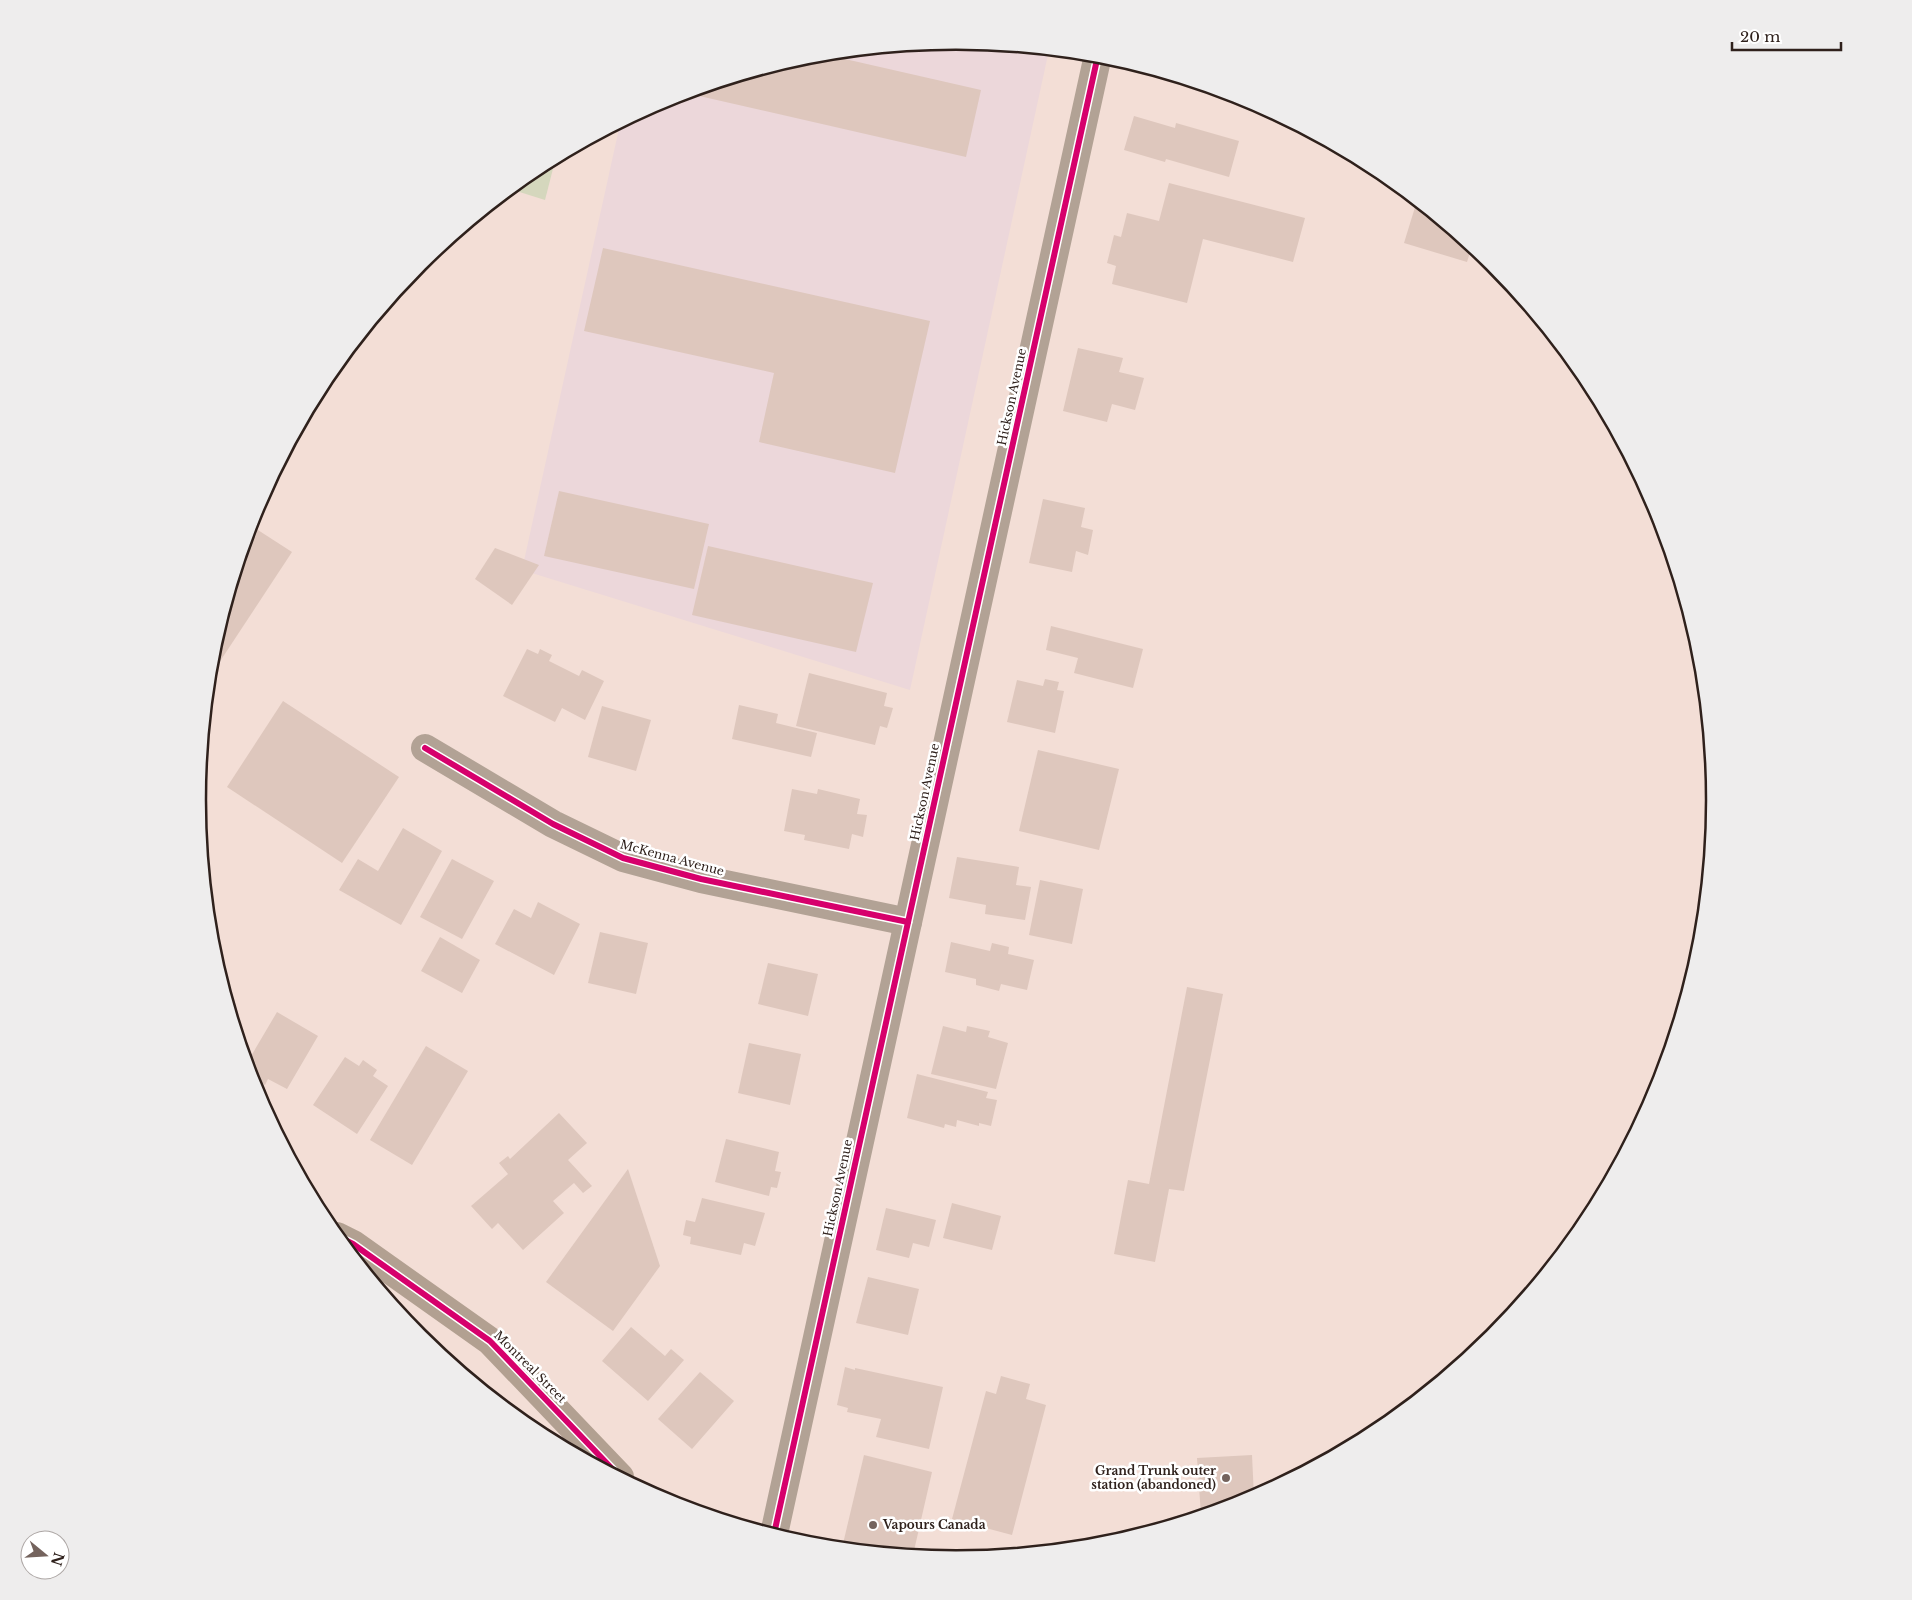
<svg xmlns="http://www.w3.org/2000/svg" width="1912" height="1600" viewBox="0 0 1912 1600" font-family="'Libre Baskerville',serif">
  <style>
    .industrial { fill: #ecd7da }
    .green { fill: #d5d7bd }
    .building { fill: #dec7bd }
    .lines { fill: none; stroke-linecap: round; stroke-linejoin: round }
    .minor { stroke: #b2a295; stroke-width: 28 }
    .secondary { stroke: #b2a091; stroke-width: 28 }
    .cycleway-casing { stroke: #fff; stroke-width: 9 }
    .cycleway { stroke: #d6006c; stroke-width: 6 }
    .poi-dot { fill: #74635d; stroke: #fff; stroke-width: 2 }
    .labels { text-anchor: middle; stroke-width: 5; stroke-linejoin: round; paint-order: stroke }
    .street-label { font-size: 12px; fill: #2f211c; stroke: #fff }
    .poi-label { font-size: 12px; font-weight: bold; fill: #2f211c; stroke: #fff; text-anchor: end }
    .rim { fill: none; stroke: #2f211c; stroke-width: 2.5 }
  </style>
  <rect width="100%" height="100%" fill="#f3ded6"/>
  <path class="industrial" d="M956,41l93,9 -139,640 -388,-120 98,-446 46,-25 142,-43z"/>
  <path class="green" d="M556,157l-11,43 -35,-11 25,-20z"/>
  <g class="building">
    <path d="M823,54l158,36 -15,67 -280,-64 122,-37z"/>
    <path d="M1134,116l41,12 1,-5 63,18 -10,36 -63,-18 -1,3 -41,-12z"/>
    <path d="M1169,183l136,35 -12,44 -90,-23 -16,64 -75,-19 4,-18 -9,-3 7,-28 7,2 6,-24 32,8z"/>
    <path d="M1416,204l6,2 50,40 -5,16 -63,-19z"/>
    <path d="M603,248l327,73 -35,152 -136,-31 15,-69 -190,-42z"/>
    <path d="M1078,348l45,10 -4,14 25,6 -9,32 -23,-6 -5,18 -44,-11z"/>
    <path d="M559,491l150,33 -15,65 -150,-33z"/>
    <path d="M1043,499l42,9 -4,19 12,3 -5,25 -12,-4 -4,21 -43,-9z"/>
    <path d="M250,525l42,27 -83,126 3,-26z"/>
    <path d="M708,546l165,37 -17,69 -164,-37z"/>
    <path d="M495,548l44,17 -27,40 -37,-26z"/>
    <path d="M1051,626l92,23 -10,39 -59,-15 4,-15 -32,-8z"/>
    <path d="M527,649l11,5 2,-5 12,6 -3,6 30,15 3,-6 22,11 -19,39 -23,-12 -7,14 -52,-26z"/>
    <path d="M809,673l78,20 -3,13 9,2 -6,20 -7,-2 -5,19 -79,-19z"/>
    <path d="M1045,679l14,3 -2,8 7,1 -9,42 -48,-11 10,-42 26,6z"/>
    <path d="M283,701l116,76 -57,86 -115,-76z"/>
    <path d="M739,705l39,9 -2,9 41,10 -6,24 -79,-18z"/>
    <path d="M602,706l49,14 -15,51 -48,-14z"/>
    <path d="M1038,750l81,19 -20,81 -80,-19z"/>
    <path d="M792,789l25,5 1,-5 42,10 -3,15 10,1 -4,22 -11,-3 -3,15 -45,-9 1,-5 -21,-4z"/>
    <path d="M403,828l39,23 -41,74 -62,-35 19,-31 20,12z"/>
    <path d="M957,857l62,10 -3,18 15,2 -6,33 -40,-6 1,-9 -37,-7z"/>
    <path d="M452,859l42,22 -32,58 -42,-22z"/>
    <path d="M1040,880l43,9 -11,55 -43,-9z"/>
    <path d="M538,902l42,22 -26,51 -59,-31 19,-35 17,9z"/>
    <path d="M600,932l48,11 -12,51 -48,-11z"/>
    <path d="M440,937l40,23 -18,33 -41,-22z"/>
    <path d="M951,942l39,9 2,-8 17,4 -1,7 26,6 -7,30 -26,-6 -2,7 -23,-6v-6l-31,-7z"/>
    <path d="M768,963l50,11 -10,42 -50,-12z"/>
    <path d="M1187,987l36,7 -39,197 -15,-2 -14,73 -41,-8 14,-74 21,4z"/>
    <path d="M277,1012l41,24 -31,53 -19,-10 -3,6 -14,-9 -4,-13z"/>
    <path d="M943,1026l23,6 1,-6 23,5 -2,6 20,6 -12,46 -65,-15z"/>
    <path d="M749,1043l52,11 -11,51 -52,-12z"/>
    <path d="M426,1046l42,25 -56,94 -42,-25z"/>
    <path d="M345,1057l14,9 4,-6 14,10 -4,6 15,10 -31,48 -44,-29z"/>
    <path d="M917,1074l71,18 -2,6 11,2 -6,26 -12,-3v3l-22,-6 -1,7 -11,-3 -1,4 -37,-10z"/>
    <path d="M559,1113l28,30 -19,17 24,26 -9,7 -9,-10 -21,18 11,12 -41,37 -25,-27 -6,6 -21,-23 37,-32 -9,-11 9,-7 2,3z"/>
    <path d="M726,1139l53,13 -4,19 6,1 -4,16 -6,-1 -2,9 -54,-14z"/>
    <path d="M628,1169l32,97 -47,65 -67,-49z"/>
    <path d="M702,1198l63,15 -10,33 -11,-3 -3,12 -51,-11 1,-7 -8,-2 3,-15 9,2z"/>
    <path d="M952,1203l49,13 -9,34 -49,-12z"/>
    <path d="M886,1208l50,12 -7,27 -16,-4 -4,15 -33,-8z"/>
    <path d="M868,1277l51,12 -11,46 -52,-12z"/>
    <path d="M631,1327l34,29 6,-7 13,11 -36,41 -46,-40z"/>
    <path d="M845,1367l10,3v-2l88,19 -14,62 -53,-12 5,-18 -34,-7 1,-4 -11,-3z"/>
    <path d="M700,1372l34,29 -42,48 -34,-30z"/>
    <path d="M1001,1376l29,8 -4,15 20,6 -34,130 -60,-16 34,-128 10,3z"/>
    <path d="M864,1455l68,17 -19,83 -71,-7z"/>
    <path d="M1252,1455l2,42 -8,4 -45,14 -4,-57z"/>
  </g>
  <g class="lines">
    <g class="minor">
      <path d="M425,748l128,76 70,34 78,21 207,43"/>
      <path d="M774,1534l324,-1479"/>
    </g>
    <path class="secondary" d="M337,1236l16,8 137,97 130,136"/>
    <defs>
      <g id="cycleway">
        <path d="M425,748l128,76 70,34 78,21 207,43"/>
        <path d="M337,1236l16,8 137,97 130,136"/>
        <path d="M774,1534l324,-1479"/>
      </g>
    </defs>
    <use href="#cycleway" class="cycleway-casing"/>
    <use href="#cycleway" class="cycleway"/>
  </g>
  <g class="poi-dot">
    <circle cx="1226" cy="1478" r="5"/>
    <circle cx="873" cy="1525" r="5"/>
  </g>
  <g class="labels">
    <g class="street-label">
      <text transform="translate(1012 397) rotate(-78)" y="4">Hickson Avenue</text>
      <text transform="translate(925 792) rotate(-78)" y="4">Hickson Avenue</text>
      <text transform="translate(672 858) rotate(15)" y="4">McKenna Avenue</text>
      <text transform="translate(838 1188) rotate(-78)" y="4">Hickson Avenue</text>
      <text transform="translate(530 1367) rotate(45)" y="4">Montreal Street</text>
    </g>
    <g class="poi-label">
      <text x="1216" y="1475">Grand Trunk outer<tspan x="1216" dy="14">station (abandoned)</tspan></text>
      <text x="883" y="1529" text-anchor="start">Vapours Canada</text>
    </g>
  </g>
  <path d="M0 0H1912V1600H0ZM206 800a750 750 0 1 1 1500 0a750 750 0 1 1-1500 0Z" fill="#eeeded" fill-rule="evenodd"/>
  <path class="rim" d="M206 800a750 750 0 1 1 1500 0a750 750 0 1 1-1500 0Z"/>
  <g transform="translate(45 1555) rotate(108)"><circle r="24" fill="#ffffff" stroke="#aca6a4"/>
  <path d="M0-4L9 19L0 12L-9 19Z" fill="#74635d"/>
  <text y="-8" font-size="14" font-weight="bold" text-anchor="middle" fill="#2f211c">N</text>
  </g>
  <path d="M1732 42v8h109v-8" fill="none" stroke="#2f211c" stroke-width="2.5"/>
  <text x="1740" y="42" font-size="15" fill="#2f211c" stroke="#ffffff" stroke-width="4" paint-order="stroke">20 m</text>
</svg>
